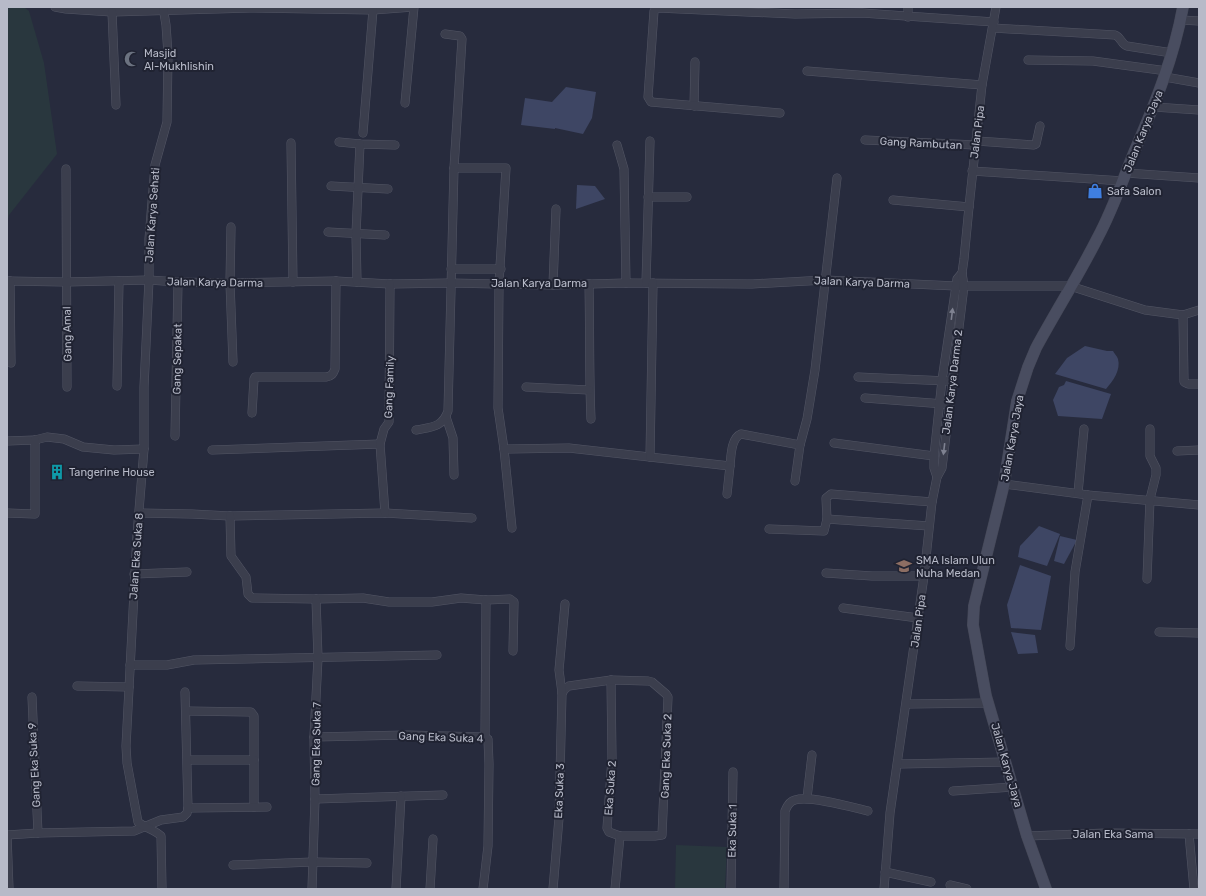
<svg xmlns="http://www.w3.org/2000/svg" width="1206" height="896" viewBox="0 0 1206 896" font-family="Rubik,sans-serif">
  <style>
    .green { fill: #29373e }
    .water { fill: #3e4664 }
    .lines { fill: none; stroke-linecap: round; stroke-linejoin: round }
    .minor-casing { stroke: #535665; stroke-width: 9 }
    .secondary-casing { stroke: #444756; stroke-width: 12 }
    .minor { stroke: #3b3e4d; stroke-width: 8 }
    .secondary { stroke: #494d60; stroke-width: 11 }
    .oneway { fill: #7f8291 }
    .labels { text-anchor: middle; stroke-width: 4; stroke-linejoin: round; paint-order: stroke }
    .poi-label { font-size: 11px; fill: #b7bac8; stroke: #202332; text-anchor: start }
    .street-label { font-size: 11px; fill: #b7bac8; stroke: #202332 }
  </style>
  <rect width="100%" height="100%" fill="#272b3d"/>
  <g class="green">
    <path d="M7,7l18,1 4,3 15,52 13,91 -48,61 -2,9z"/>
    <path d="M676,845l51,2 -2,42h-50z"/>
  </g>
  <g class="water">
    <path d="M566,87l30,5 -4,26 -9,16 -28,-6v1l-34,-4 4,-27 27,4z"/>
    <path d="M577,185l18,1 10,13 -29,10z"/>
    <path d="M1085,346l22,5h6c1,2 4,5 5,8 3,11 -5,22 -12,30l-51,-15 12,-16z"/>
    <path d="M1066,381l45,13 -9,25 -44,-3 -5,-16 6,-13 5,-2z"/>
    <path d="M1039,526l21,8 -13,32 -29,-9 2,-11z"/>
    <path d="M1060,536l17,4 -13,24 -10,-3z"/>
    <path d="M1020,565l31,11 -10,54 -30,-2 -4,-23z"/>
    <path d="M1011,632l24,3 3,18 -20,1z"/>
  </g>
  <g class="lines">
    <defs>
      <g id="minor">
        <path d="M55,7l11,2 46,3 138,-4 123,2 40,-3"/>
        <path d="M112,12l4,93"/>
        <path d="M908,17v-10"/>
        <path d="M1181,20l18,1"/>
        <path d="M993,28l122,7c6,2 6,9 12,11l45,7"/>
        <path d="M1028,60l65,1 74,10"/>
        <path d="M807,71l175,14"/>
        <path d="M1165,77l34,6"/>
        <path d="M405,103l9,-96"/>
        <path d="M694,106l1,-44"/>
        <path d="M1154,107l45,3"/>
        <path d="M780,113l-129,-11 -3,-5 6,-86 4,-3 137,6 67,-1 132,9"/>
        <path d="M363,133l10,-123"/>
        <path d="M865,140l111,5"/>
        <path d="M977,141l57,4 2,-1 4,-18"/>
        <path d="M339,142l21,2 35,1"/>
        <path d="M291,143l2,139"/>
        <path d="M617,145l7,24 2,114"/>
        <path d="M454,168h52l-7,115 -1,125 6,41 8,79"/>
        <path d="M66,169c1,73 0,145 1,218"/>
        <path d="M972,171l151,10"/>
        <path d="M1126,173l73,5"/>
        <path d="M331,186l57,3"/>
        <path d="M648,197h39"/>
        <path d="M893,200l76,7"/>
        <path d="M231,227l-1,56 3,79"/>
        <path d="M328,232l57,3"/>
        <path d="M451,269h50"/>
        <path d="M7,281l59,1 83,-2 29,2 52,1 106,-2 54,3 60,-1 103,2 73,-2 126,1 73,-4 131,6h114l75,24 38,5 16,-5"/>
        <path d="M10,281l1,82"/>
        <path d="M357,282l-1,-48 4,-90"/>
        <path d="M646,283l4,-142"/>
        <path d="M589,284c1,45 0,90 2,135"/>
        <path d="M553,285l3,-76"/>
        <path d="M1183,315l1,67 4,2h11"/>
        <path d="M858,377l89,4"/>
        <path d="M117,386l2,-105"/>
        <path d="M526,387l63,3"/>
        <path d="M865,398l79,6"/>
        <path d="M252,413l2,-34 1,-2h71c6,-1 7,-3 9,-8l1,-88"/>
        <path d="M446,417l7,21 1,37"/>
        <path d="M416,430c15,-3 26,-2 32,-19l6,-243 8,-129 -2,-3 -15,-2"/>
        <path d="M175,436l3,-154"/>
        <path d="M7,441l28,-1 12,-3 17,2 19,8 31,3 30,-1"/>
        <path d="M834,443l100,13"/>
        <path d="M504,449l65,-1 161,18c1,-10 1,-28 11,-32l59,11"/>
        <path d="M212,450l168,-6"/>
        <path d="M1177,451l22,-1"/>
        <path d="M650,457l3,-174"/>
        <path d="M937,477l-3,-9v-12l8,-76 14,-94 1,-7 5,-6 2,-14 5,-52 13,-122 14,-78"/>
        <path d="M795,481l5,-36 7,-26 8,-49 22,-192"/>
        <path d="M1004,484l84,11 111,10"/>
        <path d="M1078,493l6,-64"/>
        <path d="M727,494l3,-28"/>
        <path d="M7,513l28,1v-74"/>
        <path d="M139,513l53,1 38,2 155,-3 87,5"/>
        <path d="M385,513l-5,-69 4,-15 5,-7 1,-138"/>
        <path d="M230,516l1,40 15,21 2,17 4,4 64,1 47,-1 26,4h43l29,-4 25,2"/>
        <path d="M827,519l102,7"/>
        <path d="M769,529l55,2 3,-12 -1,-21 5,-4 101,8"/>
        <path d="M826,573l46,3h52"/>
        <path d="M134,574l53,-2"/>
        <path d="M1147,579l3,-80 6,-24v-7l-6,-12v-27"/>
        <path d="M843,608l75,10"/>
        <path d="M1159,632l40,1"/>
        <path d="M1070,646l5,-74 13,-77"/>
        <path d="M130,665h37l27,-5 243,-5"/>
        <path d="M611,680l1,79 -5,69 2,4 11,4 -5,53"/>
        <path d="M77,686l52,1"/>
        <path d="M562,693l3,-4 4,-3 42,-6 37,1 4,1 14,12 2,3 -6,138 -7,1h-35"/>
        <path d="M32,697l6,136"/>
        <path d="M907,704l81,-1"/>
        <path d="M186,711l65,1 3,4v91"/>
        <path d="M314,737l93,-2 77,2 4,2 1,25 -1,82 -5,43"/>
        <path d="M485,737l1,-137 24,-1 4,3 -1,49"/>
        <path d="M188,760h66"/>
        <path d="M898,764l108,-2"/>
        <path d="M953,791l60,-4"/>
        <path d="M807,798l5,-43"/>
        <path d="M315,799l128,-4"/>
        <path d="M188,808l79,-1"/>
        <path d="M1189,834l5,55"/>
        <path d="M1027,836l80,-3 92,1"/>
        <path d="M233,865l80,-3 54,1"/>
        <path d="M885,872l46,10"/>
        <path d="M950,885l17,4"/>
        <path d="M9,889l-2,-54 31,-2 96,-2 27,-11 22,-3 4,-4 1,-5 -3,-116"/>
        <path d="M162,889l-1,-53c-6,-6 -16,-8 -23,-14l-11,-59 -1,-17 11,-211 7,-86v-62l5,-107v-41l6,-74 12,-43 1,-68 -2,-29 -3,-18"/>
        <path d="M312,889l3,-90 -1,-62 4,-79 -2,-59"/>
        <path d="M396,889l5,-93"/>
        <path d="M430,889l3,-50"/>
        <path d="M553,889l6,-71 3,-125 -3,-23 6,-66"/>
        <path d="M731,889l2,-117"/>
        <path d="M784,889l1,-78c2,-5 5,-10 10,-11 15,-5 56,7 73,11"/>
        <path d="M884,889l6,-76 34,-237 8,-74 5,-25 5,-9 22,-182 -2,-13"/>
      </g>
      <path id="secondary" d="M1046,889l-19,-53 -41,-140 -13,-71 1,-19 30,-122 13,-83 11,-34 8,-19c20,-37 43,-73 62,-111 15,-28 25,-58 37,-87 20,-46 39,-93 48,-143"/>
    </defs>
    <use href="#minor" class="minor-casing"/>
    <use href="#secondary" class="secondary-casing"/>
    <use href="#minor" class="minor"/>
    <use href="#secondary" class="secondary"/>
  </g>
  <defs><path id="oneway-solid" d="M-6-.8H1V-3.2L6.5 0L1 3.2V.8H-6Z"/></defs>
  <g class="oneway">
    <use href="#oneway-solid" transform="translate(952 314) rotate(-83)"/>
    <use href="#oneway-solid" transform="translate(944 449) rotate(97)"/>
  </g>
  <defs>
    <symbol id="mosque-bare" viewBox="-9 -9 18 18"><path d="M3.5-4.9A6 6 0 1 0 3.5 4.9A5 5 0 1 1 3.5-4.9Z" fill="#6b7280" stroke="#202332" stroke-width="2.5" paint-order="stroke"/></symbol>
    <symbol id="shop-bare" viewBox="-9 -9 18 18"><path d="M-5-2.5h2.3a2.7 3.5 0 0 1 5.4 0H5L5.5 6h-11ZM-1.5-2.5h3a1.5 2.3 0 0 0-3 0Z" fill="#3f7fe0" stroke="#202332" stroke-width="2.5" paint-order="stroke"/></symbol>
    <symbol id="building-bare" viewBox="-9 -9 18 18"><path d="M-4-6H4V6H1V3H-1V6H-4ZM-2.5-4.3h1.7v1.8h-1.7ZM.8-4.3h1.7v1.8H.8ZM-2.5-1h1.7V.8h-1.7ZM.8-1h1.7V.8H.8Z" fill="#0f9aa8" stroke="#202332" stroke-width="2.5" paint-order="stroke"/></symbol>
    <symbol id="school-bare" viewBox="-9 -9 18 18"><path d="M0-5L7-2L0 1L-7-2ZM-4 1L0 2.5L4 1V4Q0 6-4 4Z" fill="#8d6e63" stroke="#202332" stroke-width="2.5" paint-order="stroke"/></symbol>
  </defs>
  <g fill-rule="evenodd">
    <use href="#mosque-bare" x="121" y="48" width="22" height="22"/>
    <use href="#shop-bare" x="1084" y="180" width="22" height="22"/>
    <use href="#building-bare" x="46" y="461" width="22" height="22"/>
    <use href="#school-bare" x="893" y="555" width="22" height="22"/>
  </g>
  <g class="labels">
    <g class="poi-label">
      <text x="144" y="57">Masjid<tspan x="144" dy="13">Al-Mukhlishin</tspan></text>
      <text x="1107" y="195">Safa Salon</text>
      <text x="69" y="476">Tangerine House</text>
      <text x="916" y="564">SMA Islam Ulun<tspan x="916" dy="13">Nuha Medan</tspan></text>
    </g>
    <g class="street-label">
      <text transform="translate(1143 131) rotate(-68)" y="4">Jalan Karya Jaya</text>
      <text transform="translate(977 132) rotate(-83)" y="4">Jalan Pipa</text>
      <text transform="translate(921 143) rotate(3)" y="4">Gang Rambutan</text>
      <text transform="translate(152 215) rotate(-86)" y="4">Jalan Karya Sehati</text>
      <text transform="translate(215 282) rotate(1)" y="4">Jalan Karya Darma</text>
      <text transform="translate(862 282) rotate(2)" y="4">Jalan Karya Darma</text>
      <text x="539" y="287">Jalan Karya Darma</text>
      <text transform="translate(67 334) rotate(-91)" y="4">Gang Amal</text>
      <text transform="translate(177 359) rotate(-89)" y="4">Gang Sepakat</text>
      <text transform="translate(952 382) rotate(-83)" y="4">Jalan Karya Darma 2</text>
      <text transform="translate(389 387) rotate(-88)" y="4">Gang Family</text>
      <text transform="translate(1012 438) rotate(-80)" y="4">Jalan Karya Jaya</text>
      <text transform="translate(136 556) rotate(-86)" y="4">Jalan Eka Suka 8</text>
      <text transform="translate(918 621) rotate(-82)" y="4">Jalan Pipa</text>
      <text transform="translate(441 737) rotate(2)" y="4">Gang Eka Suka 4</text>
      <text transform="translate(316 744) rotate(-89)" y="4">Gang Eka Suka 7</text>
      <text transform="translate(666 756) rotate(-88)" y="4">Gang Eka Suka 2</text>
      <text transform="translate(34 765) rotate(-93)" y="4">Gang Eka Suka 9</text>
      <text transform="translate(1007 765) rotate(74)" y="4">Jalan Karya Jaya</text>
      <text transform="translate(610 788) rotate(-86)" y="4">Eka Suka 2</text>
      <text transform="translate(559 791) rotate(-88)" y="4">Eka Suka 3</text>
      <text transform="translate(732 831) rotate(-89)" y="4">Eka Suka 1</text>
      <text x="1113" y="838">Jalan Eka Sama</text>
    </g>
  </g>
  <rect width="1206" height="896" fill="none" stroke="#b7bac8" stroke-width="16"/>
</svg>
